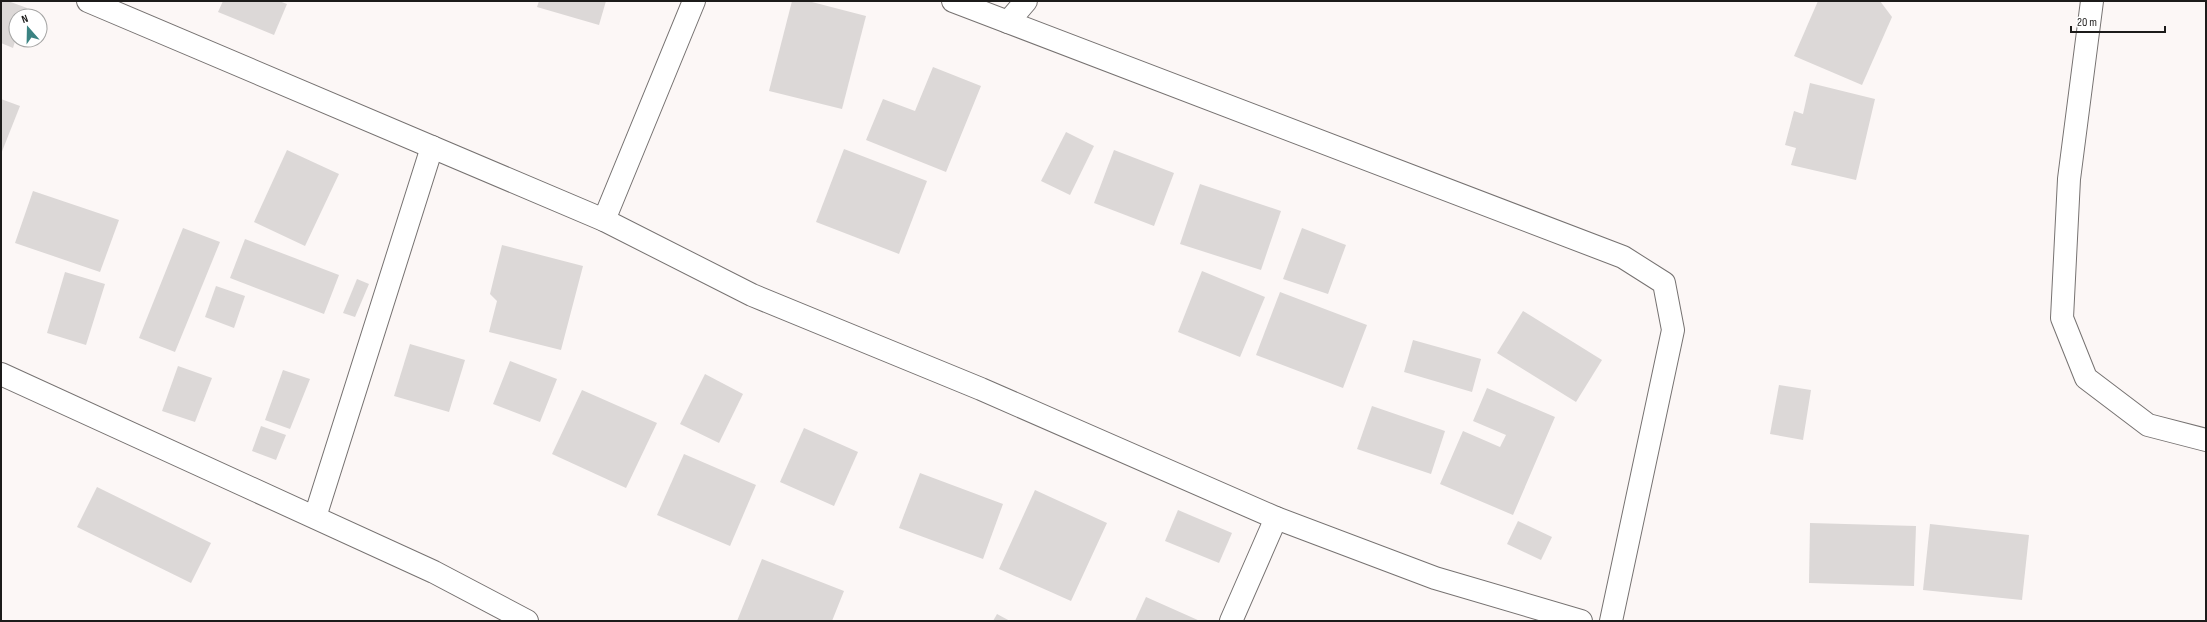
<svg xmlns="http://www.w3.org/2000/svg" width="2207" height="622" viewBox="0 0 2207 622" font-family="'Sofia Sans Condensed',sans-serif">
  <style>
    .building { fill: #dcd8d7 }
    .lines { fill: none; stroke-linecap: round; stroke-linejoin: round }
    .minor-casing { stroke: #767271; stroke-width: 24 }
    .minor { stroke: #fff; stroke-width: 22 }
  </style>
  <rect width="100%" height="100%" fill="#fcf7f6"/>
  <g class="building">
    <path d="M1,1h7l19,7 -3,8h-8v22l-3,10 -12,-5z"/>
    <path d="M223,1h56l8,3 -13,31 -56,-23z"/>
    <path d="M539,1h67l-7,24 -62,-18z"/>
    <path d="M792,1h16l58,15 -24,93 -73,-18z"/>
    <path d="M1818,1h62l12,16 -30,68 -68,-29z"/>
    <path d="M933,67l48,19 -35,86 -80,-32 17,-41 32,12z"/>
    <path d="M1810,83l65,16 -19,81 -65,-15 5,-17 -11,-3 9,-34 9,3z"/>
    <path d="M1,99l19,7 -19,48z"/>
    <path d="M1066,132l28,14 -24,49 -29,-14z"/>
    <path d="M844,149l83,32 -28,73 -83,-32z"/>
    <path d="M287,150l52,24 -34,72 -51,-24z"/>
    <path d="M1114,150l60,23 -20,53 -60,-23z"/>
    <path d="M1200,184l81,27 -20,59 -81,-26z"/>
    <path d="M33,191l86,29 -19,52 -85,-29z"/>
    <path d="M183,228l37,14 -45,110 -36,-14z"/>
    <path d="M1302,228l44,17 -18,49 -45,-15z"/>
    <path d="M245,239l94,36 -15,39 -94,-36z"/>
    <path d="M502,245l81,21 -22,84 -72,-18 8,-31 -7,-7z"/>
    <path d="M1202,271l63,26 -25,60 -62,-25z"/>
    <path d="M65,272l40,12 -19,61 -39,-12z"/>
    <path d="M357,279l12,5 -14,33 -12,-4z"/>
    <path d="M216,286l29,10 -11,32 -29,-11z"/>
    <path d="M1280,292l87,33 -24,63 -87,-33z"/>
    <path d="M1523,311l79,49 -26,42 -79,-49z"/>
    <path d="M1413,340l68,19 -9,33 -68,-20z"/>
    <path d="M410,344l55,16 -16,52 -55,-16z"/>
    <path d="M510,361l47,18 -17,43 -47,-18z"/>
    <path d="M178,366l34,12 -17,44 -33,-11z"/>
    <path d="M283,370l27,9 -20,50 -25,-9z"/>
    <path d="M705,374l38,20 -24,49 -39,-19z"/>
    <path d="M1779,385l32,5 -8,50 -33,-6z"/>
    <path d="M1487,388l68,29 -42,98 -73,-31 23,-53 37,16 6,-12 -33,-14z"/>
    <path d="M582,390l75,33 -31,65 -74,-34z"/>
    <path d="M1372,406l73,25 -14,43 -74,-25z"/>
    <path d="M261,426l25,9 -10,25 -24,-9z"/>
    <path d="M804,428l54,24 -24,54 -54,-24z"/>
    <path d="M684,454l72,31 -26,61 -73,-31z"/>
    <path d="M920,473l83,31 -20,55 -84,-31z"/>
    <path d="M97,487l114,56 -20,40 -114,-56z"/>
    <path d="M1035,490l72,33 -36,78 -72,-32z"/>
    <path d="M1178,510l54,23 -13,30 -54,-22z"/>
    <path d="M1518,521l34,16 -11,23 -34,-16z"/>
    <path d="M1810,523l106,3 -2,60 -105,-3z"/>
    <path d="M1930,524l99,11 -7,65 -99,-10z"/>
    <path d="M762,559l82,32 -12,30h-95z"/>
    <path d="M1146,597l54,24h-65z"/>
    <path d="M997,614l13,7h-17z"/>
  </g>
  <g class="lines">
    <defs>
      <g id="minor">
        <path d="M88,1l516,219 148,75 229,94 295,129 159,60 146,43"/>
        <path d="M953,1l55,21 18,-21"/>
        <path d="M2092,1l-23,178 -7,139 24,60 62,47 58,15"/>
        <path d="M1008,22l615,235 41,26 9,47 -62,291"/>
        <path d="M604,220l90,-219"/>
        <path d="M1,374l433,198 93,49"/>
        <path d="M315,517l117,-370"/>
        <path d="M1231,621l45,-103"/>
      </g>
    </defs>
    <use href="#minor" class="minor-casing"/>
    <use href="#minor" class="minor"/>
  </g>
  <rect width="2207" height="622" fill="none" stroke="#1c1b1a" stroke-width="4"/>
  <g transform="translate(28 28) rotate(340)"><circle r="19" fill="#ffffff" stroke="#a4a4a3"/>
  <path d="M0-3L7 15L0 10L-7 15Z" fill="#3a8382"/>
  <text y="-6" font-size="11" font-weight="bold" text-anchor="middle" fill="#1c1b1a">N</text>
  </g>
  <path d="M2071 26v6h94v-6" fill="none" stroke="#1c1b1a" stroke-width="2"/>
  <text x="2077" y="26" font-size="12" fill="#1c1b1a" stroke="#ffffff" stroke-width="3" paint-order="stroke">20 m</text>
</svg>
